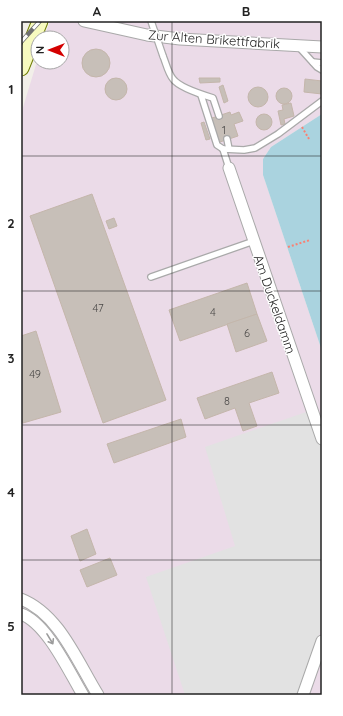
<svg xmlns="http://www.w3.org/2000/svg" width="343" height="716" viewBox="0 0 343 716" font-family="Quicksand,sans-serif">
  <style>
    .industrial { fill: #ebdbe8 }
    .parking { fill: #e2e2e2 }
    .water { fill: #aad3df }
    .building { fill: #c7bfb8; stroke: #c4b6ab }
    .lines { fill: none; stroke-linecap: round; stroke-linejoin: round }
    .lane-casing { stroke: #a9a9a9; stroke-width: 8 }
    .street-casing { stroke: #a9a9a9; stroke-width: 13 }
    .secondary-casing { stroke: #707d05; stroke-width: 17 }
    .path { stroke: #fa8072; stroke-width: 2; stroke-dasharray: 2 2; stroke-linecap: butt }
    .lane { stroke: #fff; stroke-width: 5.5 }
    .street { stroke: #fff; stroke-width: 11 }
    .secondary { stroke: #f7fabf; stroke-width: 15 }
    .rail-casing { stroke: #707070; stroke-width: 4.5 }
    .rail { stroke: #fff; stroke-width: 3; stroke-dasharray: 9; stroke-linecap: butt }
    .lane-bridge-casing { stroke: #a9a9a9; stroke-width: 8; stroke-linecap: butt }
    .lane-bridge { stroke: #fff; stroke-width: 5.5 }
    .oneway { stroke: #9c9c9c }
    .grid { fill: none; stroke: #222; stroke-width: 1; stroke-opacity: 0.55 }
    .labels { text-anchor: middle; stroke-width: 3; stroke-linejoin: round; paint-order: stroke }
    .number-label { font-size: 11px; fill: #4b4948 }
    .street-label { font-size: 13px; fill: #222; stroke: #fff }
    .neatline { fill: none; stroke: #222; stroke-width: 1.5 }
    .grid-label { font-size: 13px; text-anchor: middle; font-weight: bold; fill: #222 }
  </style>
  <rect width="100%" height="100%" fill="#f2efe9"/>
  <path class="industrial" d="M50,21h272v93l-51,33 -8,12v16l59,176v344h-301v-581l17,-56v4h24v-24h-18z"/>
  <path class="parking" d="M312,410l10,29v188l-24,68h-113l-39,-118 89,-31 -30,-99z"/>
  <path class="water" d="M322,114v237l-59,-176v-16l8,-12z"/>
  <g class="building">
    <circle cx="96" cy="63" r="14"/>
    <path d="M199,78h21v4l-20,1z"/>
    <circle cx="116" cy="89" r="11"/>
    <path d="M305,79l17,2v13l-18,-2z"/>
    <path d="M223,85l5,16 -4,2 -5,-16z"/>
    <circle cx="258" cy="97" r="10"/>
    <circle cx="284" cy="96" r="8"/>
    <path d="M291,103l3,13 -10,3 1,5 -4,1 -3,-14 5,-1 -1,-5z"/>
    <path d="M230,112l1,3 8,-3 4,9 -9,3 4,12 -21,7 -8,-24z"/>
    <circle cx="264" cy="122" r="8"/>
    <path d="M204,122l6,17 -4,1 -5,-17z"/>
    <path d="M92,194l74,206 -63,23 -73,-207z"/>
    <path d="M114,218l3,8 -8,3 -3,-8z"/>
    <path d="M247,283l10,31 -77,27 -11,-31z"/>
    <path d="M257,314l10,27 -31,11 -9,-28z"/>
    <path d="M36,331l25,81 -38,11 -2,-7v-80z"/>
    <path d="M272,372l7,21 -30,10 8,23 -14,5 -8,-23 -30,11 -8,-21z"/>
    <path d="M181,419l5,18 -72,26 -7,-19z"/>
    <path d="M87,529l9,25 -16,7 -9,-25z"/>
    <path d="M110,558l7,17 -30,12 -7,-17z"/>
  </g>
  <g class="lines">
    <defs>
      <g id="lane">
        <path d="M298,46l19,21 5,3"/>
        <path d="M163,56c3,7 5,17 10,23 6,8 30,16 40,19l6,18"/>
        <path d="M313,62l9,1"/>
        <path d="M201,95l16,50 6,4 6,19"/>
        <path d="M227,139l2,10"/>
        <path d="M223,149l21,1 11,-2 23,-14 44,-33"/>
        <path d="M151,277l103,-36"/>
      </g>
      <g id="street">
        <path d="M84,21l63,14 33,4 142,8"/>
        <path d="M229,168l93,271"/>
        <path d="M21,599c38,15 56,62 77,96"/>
        <path d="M21,614c26,9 48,58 62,81"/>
        <path d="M303,695l19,-54"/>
      </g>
      <path id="secondary" d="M21,68l19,-47"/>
    </defs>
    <use href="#lane" class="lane-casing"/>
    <use href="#street" class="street-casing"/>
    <use href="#secondary" class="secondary-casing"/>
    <g class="path">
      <path d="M302,127l7,12"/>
      <path d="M288,247l22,-7"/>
    </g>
    <use href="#lane" class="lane"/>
    <use href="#street" class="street"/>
    <use href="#secondary" class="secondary"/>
    <defs>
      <path id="rail" d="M21,42l19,-21"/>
    </defs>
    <use href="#rail" class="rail-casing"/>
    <use href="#rail" class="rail"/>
    <defs>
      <path id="lane-bridge" d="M151,21l12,35"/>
    </defs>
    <use href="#lane-bridge" class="lane-bridge-casing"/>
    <use href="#lane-bridge" class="lane-bridge"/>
  </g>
  <defs><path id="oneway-shaft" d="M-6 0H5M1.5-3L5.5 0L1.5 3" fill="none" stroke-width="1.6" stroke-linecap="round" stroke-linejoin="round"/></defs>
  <use class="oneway" href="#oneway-shaft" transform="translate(50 639) rotate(59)"/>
  <path class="grid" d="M172,21v674M21,156h301M21,291h301M21,425h301M21,560h301"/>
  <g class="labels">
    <g class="number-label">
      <text x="224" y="134">1</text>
      <text x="98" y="312">47</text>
      <text x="213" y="316">4</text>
      <text x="247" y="337">6</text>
      <text x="35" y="378">49</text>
      <text x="227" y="405">8</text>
    </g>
    <g class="street-label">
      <text transform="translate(214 39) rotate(4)" y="5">Zur Alten Brikettfabrik</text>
      <text transform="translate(275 304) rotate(71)" y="5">Am Duckeldamm</text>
    </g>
  </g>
  <rect width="343" height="716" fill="none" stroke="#ffffff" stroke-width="44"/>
  <g transform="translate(50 50) rotate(270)"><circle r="19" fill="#ffffff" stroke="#a7a7a7"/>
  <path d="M0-3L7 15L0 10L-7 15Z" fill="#d40000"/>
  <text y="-6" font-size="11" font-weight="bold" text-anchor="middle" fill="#222222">N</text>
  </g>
  <rect x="22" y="22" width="299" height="672" class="neatline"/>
  <g class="grid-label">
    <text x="97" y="16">A</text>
    <text x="246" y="16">B</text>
    <text x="11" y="94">1</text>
    <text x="11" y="228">2</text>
    <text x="11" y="363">3</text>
    <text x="11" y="497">4</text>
    <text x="11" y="631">5</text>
  </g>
</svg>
